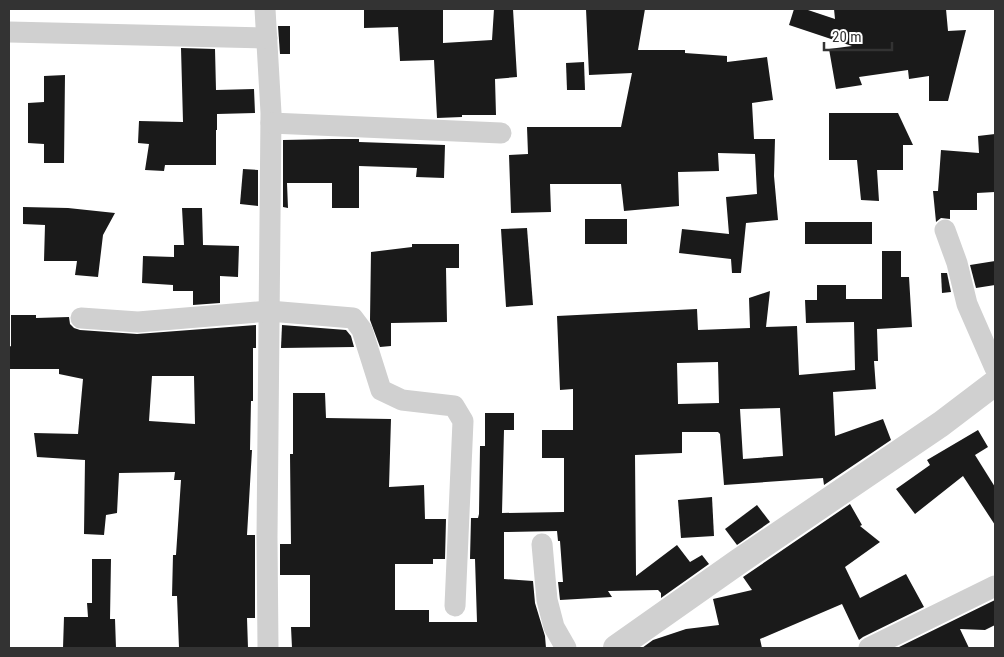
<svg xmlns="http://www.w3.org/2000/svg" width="1004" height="657" viewBox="0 0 1004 657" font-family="'Roboto Condensed',sans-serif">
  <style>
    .building { fill: #1a1a1a; fill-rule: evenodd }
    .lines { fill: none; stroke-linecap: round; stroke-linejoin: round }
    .minor { stroke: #d0d0d0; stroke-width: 21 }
    .tertiary { stroke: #d0d0d0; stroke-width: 26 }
  </style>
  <rect width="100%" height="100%" fill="#fff"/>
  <g class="building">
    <path d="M396,9h47v34l49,-3 2,-31h19l4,68 -22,2 1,36h-34v2l-25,1 -3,-58 -34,1 -2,-34 -34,1v-18z"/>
    <path d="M586,9h59l-7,41h47v3l42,3v6l40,-5 6,43 -21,3 2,36h21l-1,37 4,44 -32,3 -5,50h-9l-1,-14 -52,-6 3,-24 47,5 -3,-37 31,-3 -2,-40 -37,-1 1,18 -41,1 1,34 -55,5 -3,-27h-71l1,28 -40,1 -2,-58 19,-1 -1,-27h94l11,-54 -43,2z"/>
    <path d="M794,9h11l30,10 -1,-10h112l2,22 18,-1 -18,71h-19v-25l-20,3 -1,-9 -49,7 3,8 -26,4 -7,-40 23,-3 -63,-21z"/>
    <path d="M278,26h12v28h-10z"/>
    <path d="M181,48l34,1 1,41 38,-1 1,24 -38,1v16h-1v35h-51l-1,6 -19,-1 4,-26 -11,-1 1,-22 44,1z"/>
    <path d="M584,62l1,28h-18l-1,-27z"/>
    <path d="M65,75l-1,88h-20v-19l-16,-1v-40l16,-1v-26z"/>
    <path d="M829,113h69l15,32h-10v25h-26l2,31 -18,-1 -4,-40h-28z"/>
    <path d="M995,134v58l-18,1v17h-27v9l-9,-1 -5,4 -3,-31h5l3,-41 38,3 -1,-17z"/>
    <path d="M332,139h27v3l86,3 -1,33 -28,-1 1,-9 -58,-2v42h-27v-25h-45l1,25 -5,-1v-67z"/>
    <path d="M243,169l15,1v36l-18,-2z"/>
    <path d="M23,207l45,1 47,5 -12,22 -5,42 -23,-2 2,-14h-33l1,-36 -22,-1z"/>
    <path d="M182,208h20l1,37 36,1 -1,31 -18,-1v27l-27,2v-14h-20v-6l-31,-2 1,-27 31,1v-12h10z"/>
    <rect x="585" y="219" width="42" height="25"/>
    <rect x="805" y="222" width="67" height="22"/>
    <path d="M527,228l6,77 -27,2 -5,-78z"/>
    <path d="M412,244h47v24h-13l1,54 -56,1v23l-11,1 -10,-27 1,-68 41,-5z"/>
    <path d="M882,251h19v26h8l3,50 -35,2 1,32h-4l2,28 -43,3 2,44 48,-17 8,21 -67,45 -1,-7 -99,7 -4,-51 -2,-2h-36v21l-47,2 1,121 41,-31 13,17 12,-7 7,9 -48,34v-5l-3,-3 -50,1 4,6 -52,3 -2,-18h5l-3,-41h-2l-1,-10 -53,1v47l29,2 2,22 10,33 1,12h-254l-1,-21h19v-52h-30v-31h11l-1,-90h3v-61h32l1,25 65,1 -2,68 35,-2 1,34h21l-1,40h-12v5h-38v46h34v12h48l-2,-63h-5l1,-41h7l1,-4 1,-68h5v-33h29v17h-10l-2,83 62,-1v-54h-22v-28h31v-41l-13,1 -3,-74 140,-7 1,21 52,-2 -1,-30 21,-7 -4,36 31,-1 2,49 56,-5 -1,-48 -48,1 -1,-23h12v-15h29v14h36zM718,362l1,41 -41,1 -1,-41zM780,408l3,48 -40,3 -3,-50z"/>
    <path d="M995,261v24l-19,3 -6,-23z"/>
    <path d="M941,273h6l4,19 -9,1z"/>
    <path d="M11,315h25v3l33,-1 1,7 4,4 6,2 57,4 119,-9v23h-3v53h-2l-1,49h2l-5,85h8v83h-8l1,30h-69l-2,-52h-5l1,-41h3l5,-75h-7l1,-8 -56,1 -2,40 -11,2 -2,20 -20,-1 1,-74 -48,-3 -3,-24 44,1 5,-55 -24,-5v-5h-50v-22l2,-1zM152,376h42l1,48 -46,-3z"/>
    <path d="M282,325l64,5 5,6 3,11 -73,1z"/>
    <path d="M978,430l10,17 -13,8 20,32v38l-32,-49 -48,38 -19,-25 34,-24 -3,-5z"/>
    <path d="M712,497l2,39 -33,2 -3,-38z"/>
    <path d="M850,504l12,21 -2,1 20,16 -35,25 15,31 46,-24 18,33 -61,30 -4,3 -17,-36 -82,35 2,9h-120l11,-8 33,-11 33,-4 -6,-26 39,-9 -9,-13z"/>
    <path d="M757,505l13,17 -33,23 -12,-16z"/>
    <path d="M92,559h19l-1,60h5l1,29h-53l1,-31h24l-1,-14h5z"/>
    <path d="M995,600v25l-10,5 -25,-1 9,19h-72z"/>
  </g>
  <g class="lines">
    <g class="minor">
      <path d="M265,9l6,104 -4,425 1,110"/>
      <path d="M9,32l258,6"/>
      <path d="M271,123l230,10"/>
      <path d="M945,230l12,33 10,41 28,64"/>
      <path d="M81,318l57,4 131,-11 84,7 9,12 19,60 21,10 52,6 9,15 -8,185"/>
      <path d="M542,544l5,56 7,27 12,21"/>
      <path d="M869,648l126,-62"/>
    </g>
    <path class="tertiary" d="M616,648l122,-86 203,-138 54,-41"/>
  </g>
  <rect width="1004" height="657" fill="none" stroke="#333333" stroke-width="20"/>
  <path d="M824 42v8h68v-8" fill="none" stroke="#333333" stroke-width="2.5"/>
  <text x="832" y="42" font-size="15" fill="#333333" stroke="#ffffff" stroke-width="4" paint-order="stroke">20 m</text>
</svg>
